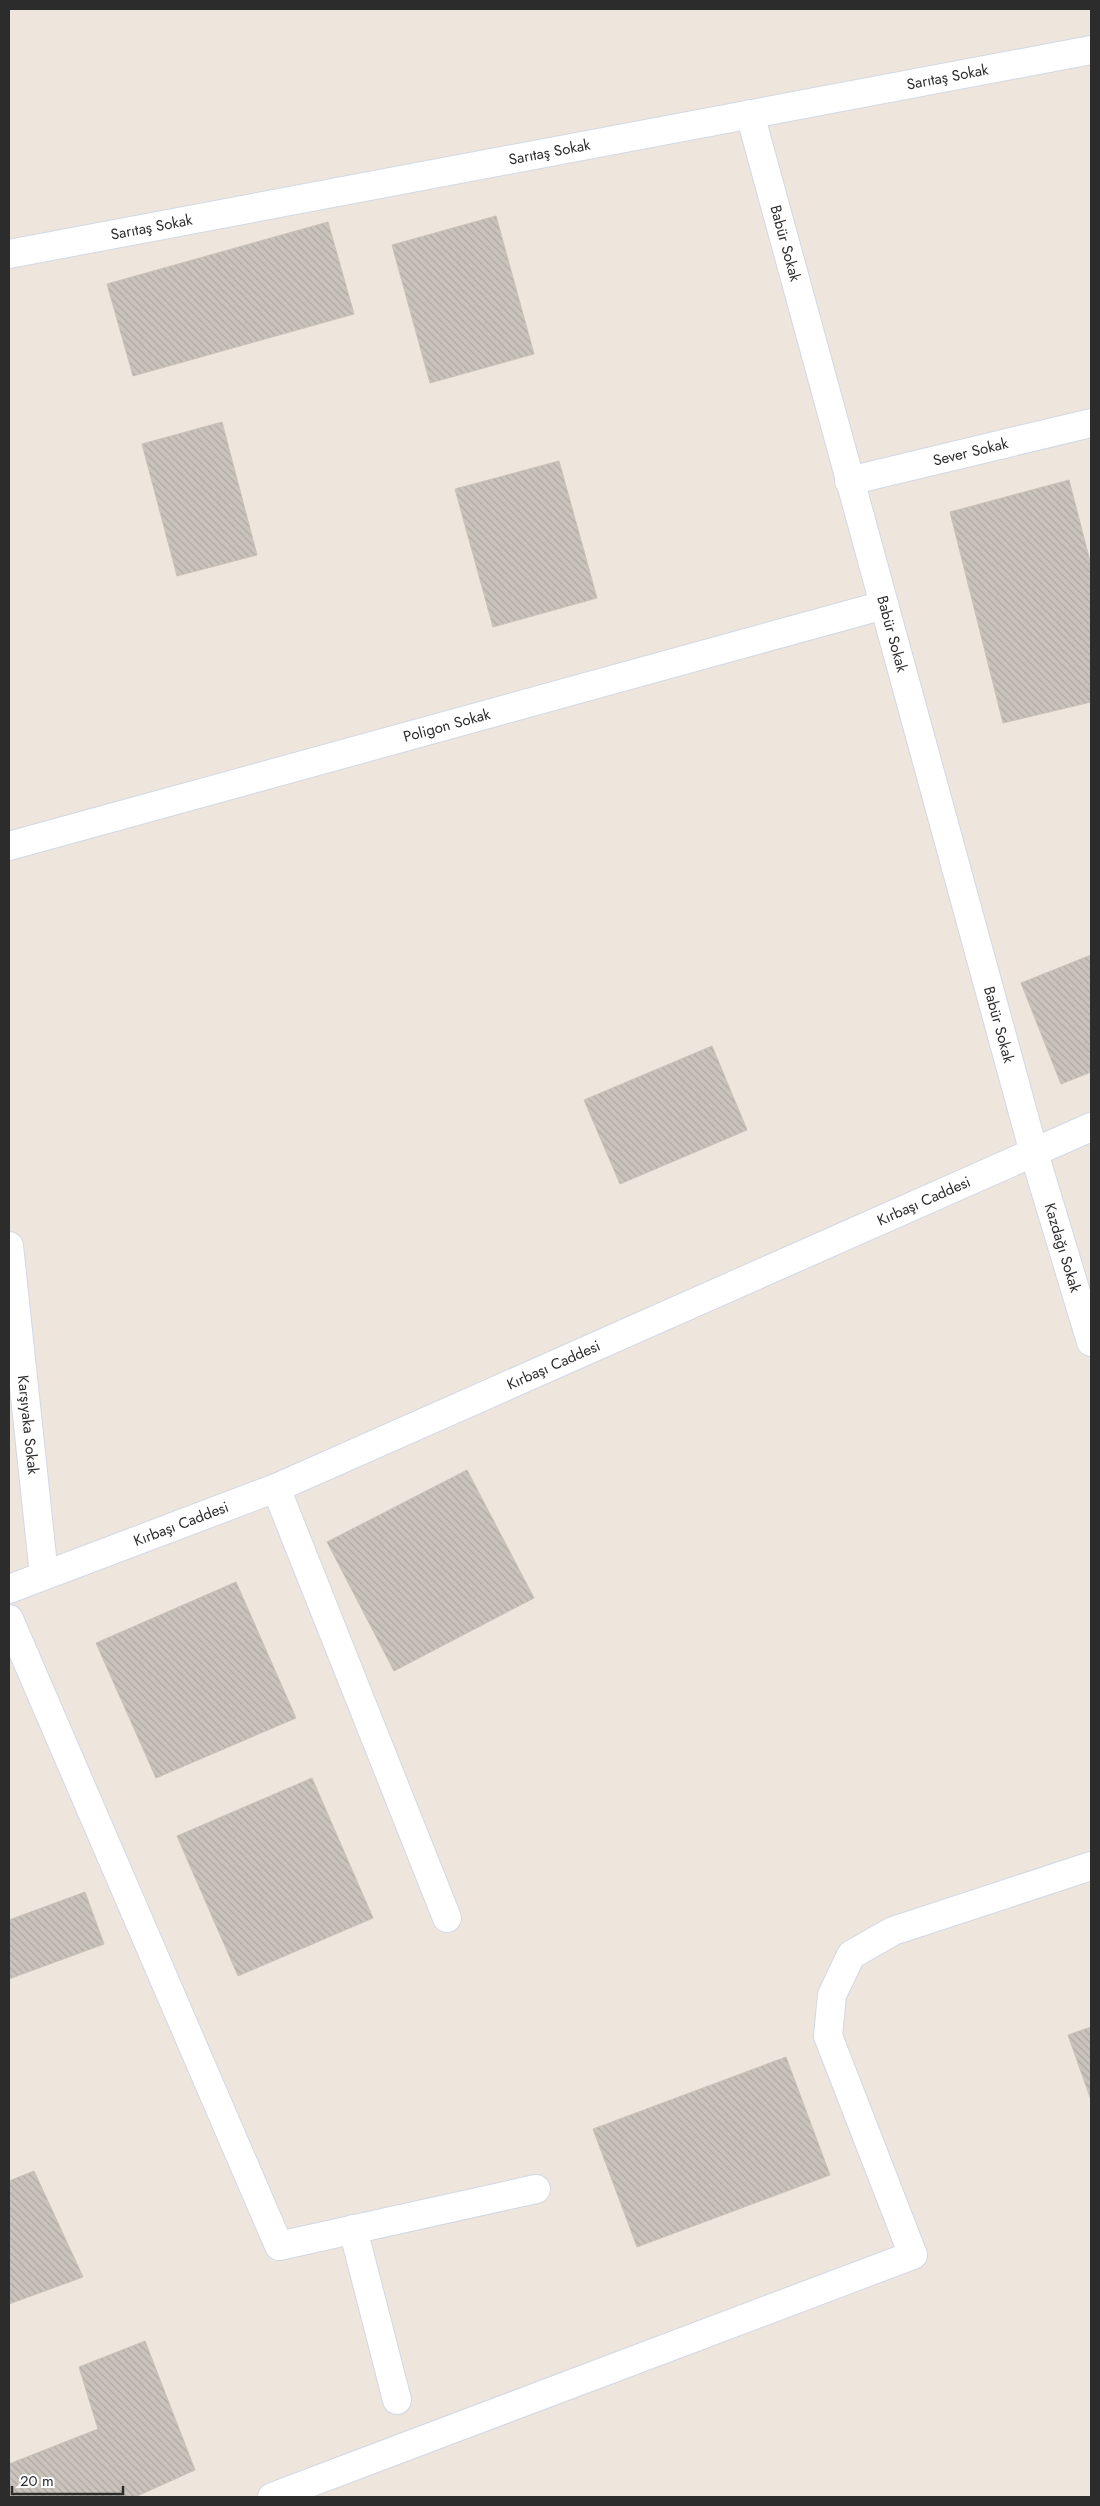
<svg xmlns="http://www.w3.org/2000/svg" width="1100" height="2506" viewBox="0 0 1100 2506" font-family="Jost,sans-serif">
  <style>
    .building { fill: url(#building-back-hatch); stroke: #cac1b7 }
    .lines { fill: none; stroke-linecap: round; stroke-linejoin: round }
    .minor-casing { stroke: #d2d8e5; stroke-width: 30 }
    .minor { stroke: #fff; stroke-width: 28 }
    .labels { text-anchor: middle; stroke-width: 4; stroke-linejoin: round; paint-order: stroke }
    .street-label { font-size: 15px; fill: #2c2c2c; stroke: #fff }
  </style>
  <defs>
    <pattern id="building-back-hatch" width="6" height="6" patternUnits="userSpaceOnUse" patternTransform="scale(1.25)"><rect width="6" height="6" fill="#c9c3bc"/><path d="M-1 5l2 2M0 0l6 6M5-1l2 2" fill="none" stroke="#ada8a2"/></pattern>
  </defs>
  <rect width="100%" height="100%" fill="#eee5dd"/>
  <g class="building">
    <path d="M496,216l38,138 -104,29 -38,-138z"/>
    <path d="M328,222l26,92 -221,62 -26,-92z"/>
    <path d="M222,422l35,133 -80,21 -35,-132z"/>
    <path d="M559,461l38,137 -104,29 -38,-138z"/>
    <path d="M1069,480l22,85v137l-88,21 -53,-211z"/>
    <path d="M1091,955v117l-30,12 -40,-101z"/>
    <path d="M712,1046l35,84 -127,54 -36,-84z"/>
    <path d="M467,1470l67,128 -140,73 -67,-129z"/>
    <path d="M236,1582l60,136 -140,60 -60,-135z"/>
    <path d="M312,1778l61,140 -135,58 -61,-140z"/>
    <path d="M85,1892l19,52 -95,35v-59z"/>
    <path d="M1091,2027v73l-23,-65z"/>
    <path d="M786,2057l44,118 -193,72 -44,-118z"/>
    <path d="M34,2171l49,106 -74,27v-123z"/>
    <path d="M145,2341l50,129 -60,27h-126v-33l89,-35 -19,-62z"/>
  </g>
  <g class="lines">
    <defs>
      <g id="minor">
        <path id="s1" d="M750,114l284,1039 57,189"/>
        <path id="s2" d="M9,254l1082,-204"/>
        <path id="s3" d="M849,481l242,-58"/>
        <path id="s4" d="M9,846l875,-241"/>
        <path id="s5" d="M9,1246l35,329"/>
        <path d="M276,1488l171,430"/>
        <path id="s6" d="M9,1589l267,-101 815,-361"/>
        <path d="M9,1619l270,627 257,-57"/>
        <path d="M353,2229l44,171"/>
        <path d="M272,2497l641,-242 -85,-219 4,-41 19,-40 42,-24 198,-65"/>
      </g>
    </defs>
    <use href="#minor" class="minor-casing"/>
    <use href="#minor" class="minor"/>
  </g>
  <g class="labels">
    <g class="street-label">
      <text dy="5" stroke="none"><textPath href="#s2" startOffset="955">Sarıtaş Sokak</textPath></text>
      <text dy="5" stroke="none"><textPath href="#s2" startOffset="550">Sarıtaş Sokak</textPath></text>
      <text dy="5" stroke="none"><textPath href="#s2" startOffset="145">Sarıtaş Sokak</textPath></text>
      <text dy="5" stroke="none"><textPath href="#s1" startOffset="134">Babür Sokak</textPath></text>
      <text dy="5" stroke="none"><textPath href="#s3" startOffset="125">Sever Sokak</textPath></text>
      <text dy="5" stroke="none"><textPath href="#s1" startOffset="539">Babür Sokak</textPath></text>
      <text dy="5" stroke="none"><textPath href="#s4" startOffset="454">Poligon Sokak</textPath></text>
      <text dy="5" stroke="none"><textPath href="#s1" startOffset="944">Babür Sokak</textPath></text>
      <text dy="5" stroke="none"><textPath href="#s6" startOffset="994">Kırbaşı Caddesi</textPath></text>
      <text dy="5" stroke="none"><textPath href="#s1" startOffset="1176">Kazdağı Sokak</textPath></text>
      <text dy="5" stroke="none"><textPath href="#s6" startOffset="589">Kırbaşı Caddesi</textPath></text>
      <text dy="5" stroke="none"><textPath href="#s5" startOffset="180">Karşıyaka Sokak</textPath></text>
      <text dy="5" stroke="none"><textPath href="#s6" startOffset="184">Kırbaşı Caddesi</textPath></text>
    </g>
  </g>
  <rect width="1100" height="2506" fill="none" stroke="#2c2c2c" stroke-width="20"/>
  <path d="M12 2486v8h111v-8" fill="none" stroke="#2c2c2c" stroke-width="2.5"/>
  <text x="20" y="2486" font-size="15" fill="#2c2c2c" stroke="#ffffff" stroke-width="4" paint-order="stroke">20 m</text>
</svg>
